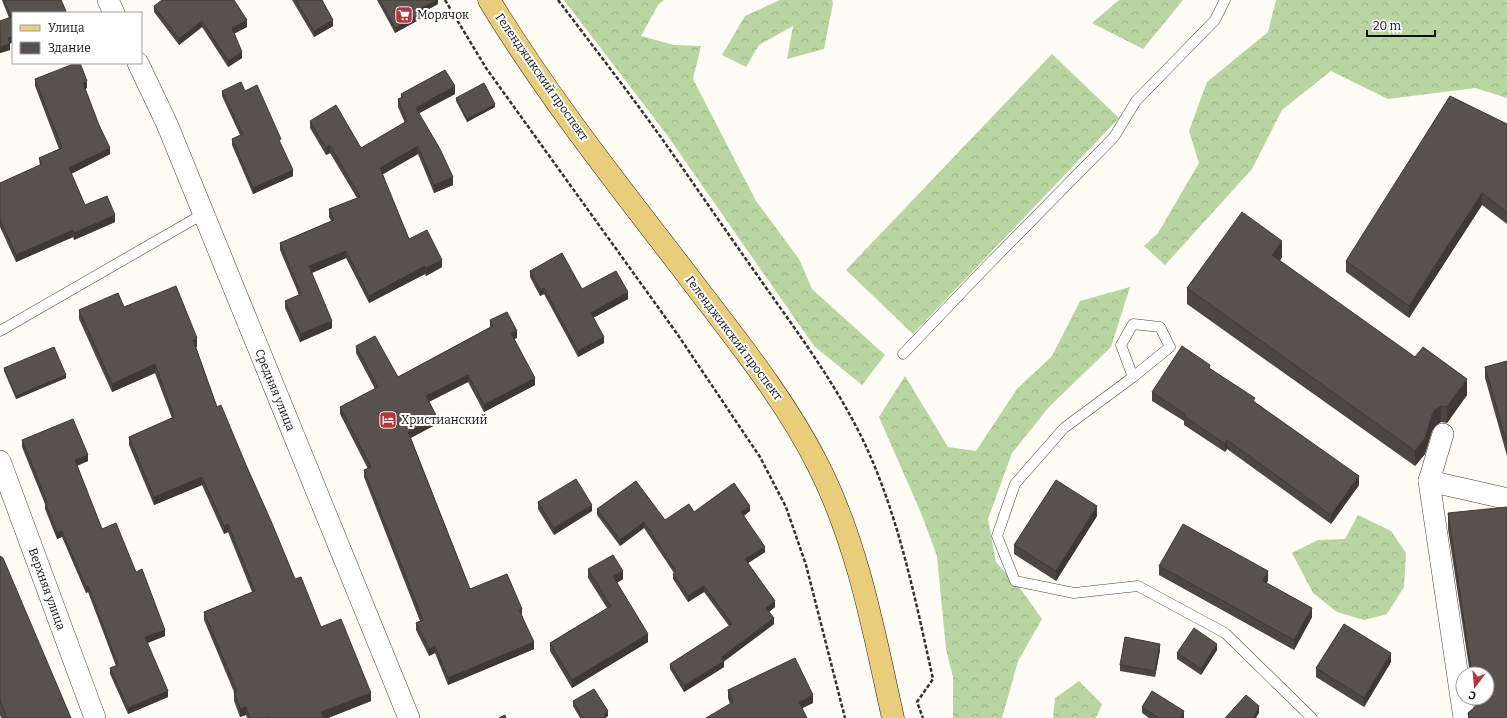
<svg xmlns="http://www.w3.org/2000/svg" width="1507" height="718" viewBox="0 0 1507 718" font-family="Bitter,serif">
  <style>
    .forest { fill: url(#forest-crowns) }
    .lines { fill: none; stroke-linecap: round; stroke-linejoin: round }
    .lane-casing { stroke: #434343; stroke-width: 11 }
    .street-casing { stroke: #434343; stroke-width: 22 }
    .primary-casing { stroke: #212121; stroke-width: 23 }
    .path { stroke: #323232; stroke-width: 2.5; stroke-dasharray: 4 2; stroke-linecap: butt }
    .lane { stroke: #fff; stroke-width: 10 }
    .street { stroke: #fff; stroke-width: 21 }
    .primary { stroke: #e9cd7a; stroke-width: 22 }
    .wall { fill: #4c4743 }
    .shaded-wall { fill: #3e3937 }
    .building { fill: #58524e; stroke: #3e3937 }
    .labels { text-anchor: middle; stroke-width: 4; stroke-linejoin: round; paint-order: stroke }
    .poi-label { font-size: 12px; fill: #101010; stroke: #fff; text-anchor: start }
    .street-label { font-size: 12px; fill: #101010; stroke: #fff }
  </style>
  <defs>
    <pattern id="forest-crowns" width="20" height="18" patternUnits="userSpaceOnUse"><rect width="20" height="18" fill="#b9d5a2"/><path d="M2 6a3 3 0 1 1 6 0M12 15a3 3 0 1 1 6 0" fill="none" stroke="#9eb68a"/></pattern>
  </defs>
  <rect width="100%" height="100%" fill="#fefcf5"/>
  <g class="forest">
    <path d="M564,0h100l-6,5 -17,31 33,9 27,1 -8,33 63,122 43,58 13,30 73,66 -23,30 -48,-39 -147,-211z"/>
    <path d="M780,0h52l1,3 -9,46 -37,10 6,-33 -34,19 -13,22 -24,-12 23,-39z"/>
    <path d="M1119,0h64l-40,49 -51,-26z"/>
    <path d="M1276,0h231v98l-32,-10 -87,11 -57,-28 -49,39 -30,59 -87,96 -21,-19 14,-13 41,-70 -10,-32 18,-49 61,-50z"/>
    <path d="M1052,54l67,64 -206,216 -67,-64z"/>
    <path d="M1130,287l-19,60 -62,60 -37,46 -24,66 8,43 15,17 4,2 27,38 -24,42 -16,57h-49v-41l-7,-28 -9,-93 -16,-43 -42,-96 26,-41 43,71 28,4 41,-62 35,-33 28,-55z"/>
    <path d="M1358,515l33,16 15,22 -2,34 -17,27 -23,6 -27,-8 -24,-19 -21,-40 26,-13 27,-1z"/>
    <path d="M1079,681l23,23 -6,14h-43l2,-20z"/>
  </g>
  <g class="lines">
    <defs>
      <g id="lane">
        <path d="M0,331l203,-117"/>
        <path d="M903,354l84,-88 127,-129 22,-36 79,-81 10,-20"/>
        <path d="M1133,377l-12,-32 12,-21 27,3 10,20 -37,30 -69,51 -49,56 -18,52 18,45 59,12 64,-7 87,47 87,85"/>
      </g>
      <g id="street">
        <path d="M108,0l6,13"/>
        <path d="M138,63l29,61 242,594"/>
        <path d="M1443,434l-14,47 35,237"/>
        <path d="M0,461l95,257"/>
        <path d="M1429,481l75,17"/>
      </g>
      <path id="primary" d="M489,0c59,97 130,186 199,276 46,61 95,120 130,189 40,79 56,167 75,253"/>
    </defs>
    <use href="#lane" class="lane-casing"/>
    <use href="#street" class="street-casing"/>
    <use href="#primary" class="primary-casing"/>
    <g class="path">
      <path d="M445,0l41,68 192,267 82,122 26,50 20,58 39,153"/>
      <path d="M558,0c34,45 69,90 102,136 32,45 63,91 95,136 37,53 78,107 107,166 36,74 53,160 71,241l-16,23 6,16"/>
    </g>
    <use href="#lane" class="lane"/>
    <use href="#street" class="street"/>
    <use href="#primary" class="primary"/>
  </g>
  <g class="wall">
    <path d="M2,0h59l5,13h-53v29l-4,2 1,6 -10,3v-32l9,-3z"/>
    <path d="M292,0h30l11,26 -19,11z"/>
    <path d="M377,0h61v4l-14,8v5l-29,16z"/>
    <path d="M154,6l93,21 -13,6 8,25 -14,9 -26,-40 -23,18 -25,-33z"/>
    <path d="M35,79l52,9 -2,1 25,65 -39,20 14,31 30,17 -41,18 -1,-3 -57,25 -16,-35v-44l40,-17 -1,-8 20,-9 -24,-63z"/>
    <path d="M222,91h23l36,53 12,32 -40,18 -21,-49v-6l8,-4 -18,-39z"/>
    <path d="M401,94h54l-36,19 34,72 -19,8 -16,-39 -36,20 27,65 33,28 -16,9 -1,-2 -56,29 -23,-45 -34,15 20,55 -32,14 -15,-34v-7l14,-6 -19,-45v-7l51,-22 -2,-4v-8l28,-11 -27,-45 -4,2 -16,-27v-7l51,27 44,-25 -7,-16v-8l3,-1z"/>
    <path d="M456,98l39,9 -28,15 -11,-21z"/>
    <path d="M1507,124v100l-25,-19 -73,113 -63,-46v-11z"/>
    <path d="M1282,257l-2,4 187,134 -20,28 -6,-1 -6,4 -3,5 -7,23 -10,12 -228,-162v-16z"/>
    <path d="M530,271l52,18 46,10 -35,19 11,25 -26,14 -34,-63 -4,2 -10,-19z"/>
    <path d="M124,307l73,40h-1l21,60 29,58 49,114 26,48 50,74 -43,17h-81l-1,-3 -6,2 -6,-16v-9l-30,-72v-8l48,-20 -24,-60 -4,2 -22,-49 -48,20 -25,-60v-8l43,-19 -17,-45 -43,19 -33,-73v-9z"/>
    <path d="M490,320l27,18 -3,1 21,46 -51,27 -16,-30 -39,20 8,22 -26,14 59,151 52,26 12,34 -86,36 -13,-32 -6,3 -13,-26v-7l4,-2 -56,-144v-7l4,-1 -28,-55v-7l35,-18 -19,-36v-7l42,31 92,-50z"/>
    <path d="M1507,361v95l-22,-78v-11z"/>
    <path d="M4,368l62,10 -50,21 -12,-28z"/>
    <path d="M1210,369l45,33 104,83 -28,39 -104,-75 -2,3 -41,-27v-4l-32,-20v-9z"/>
    <path d="M22,440l66,21 -11,5 25,63 34,43 29,64 -18,7 21,54 -40,17 -18,-40v-6l6,-2 -28,-74 -2,1 -24,-56 -5,2 -12,-30v-5l-23,-57z"/>
    <path d="M538,502l54,9 -38,24 -16,-26z"/>
    <path d="M597,509l68,11 29,-8 56,-1 -6,5 21,36 -17,11 27,44 -6,5 5,12 -50,37v6l-40,25 -14,-23v-5l59,-38 -25,-34 -16,10 -15,-23v-5l1,-1 -30,-45 -24,18 -23,-31z"/>
    <path d="M1448,513l59,205h-39v-5l7,-6 -2,-9h14v-24h-17l-22,-145z"/>
    <path d="M1097,516l-41,65 -42,-27v-9z"/>
    <path d="M0,556l71,162h-70l-1,-3z"/>
    <path d="M1159,566l109,14 -1,3 45,34 -18,33 -135,-75z"/>
    <path d="M588,569l35,10 -6,4 31,59 -76,46 -22,-37v-8l57,-35 -19,-30z"/>
    <path d="M1160,650l-5,27 -35,-6v-6z"/>
    <path d="M1217,650l-16,25 -24,-16v-6z"/>
    <path d="M1391,662l-27,45 -48,-30v-9z"/>
    <path d="M728,690l85,13 -83,1 -2,-6z"/>
    <path d="M573,701l35,15 -2,1v1h-26l-7,-12z"/>
    <path d="M1142,707l42,11h-35l-7,-5z"/>
  </g>
  <g class="shaded-wall">
    <path d="M437,0h1v4l-17,9v-5z"/>
    <path d="M424,12v5l-29,16v-5z"/>
    <path d="M247,20v7l-15,8v-7z"/>
    <path d="M333,20v6l-19,11v-6z"/>
    <path d="M202,21v6l-23,18v-6z"/>
    <path d="M13,36v6l-4,2h1v6l-10,3v-6l8,-9z"/>
    <path d="M242,52v6l-14,9v-6z"/>
    <path d="M87,81v7l-4,2v-7z"/>
    <path d="M455,86v8l-39,21v-7z"/>
    <path d="M495,104v3l-28,15v-3z"/>
    <path d="M330,145v8l-4,2v-7z"/>
    <path d="M418,146v8l-38,22v-8z"/>
    <path d="M110,148v6l-41,21v-7z"/>
    <path d="M293,170v6l-40,18v-6z"/>
    <path d="M453,177v8l-19,8v-8z"/>
    <path d="M1482,193v12l-73,113v-12z"/>
    <path d="M115,215v7l-41,18v-7z"/>
    <path d="M73,230v7l-57,25v-7z"/>
    <path d="M1282,241v16l-10,14v-16z"/>
    <path d="M346,251v7l-37,16v-8z"/>
    <path d="M442,260v7l-16,9v-8z"/>
    <path d="M425,266v8l-56,29v-7z"/>
    <path d="M544,288v6l-4,2v-6z"/>
    <path d="M628,292v7l-37,20v-6z"/>
    <path d="M332,321v7l-32,14v-8z"/>
    <path d="M517,331v7l-6,2v-7z"/>
    <path d="M604,337v6l-26,14v-6z"/>
    <path d="M197,338v9l-4,1v-8z"/>
    <path d="M155,364v9l-43,19v-8z"/>
    <path d="M66,375v3l-50,21v-3z"/>
    <path d="M468,375v7l-42,21v-7z"/>
    <path d="M535,378v7l-51,27v-7z"/>
    <path d="M1467,379v16l-20,28v-16z"/>
    <path d="M1441,406v16l-6,4 -3,5 -7,23 -10,12v-15l17,-36 3,-5z"/>
    <path d="M437,417v7l-29,15v-7z"/>
    <path d="M1227,440v9l-2,3v-8z"/>
    <path d="M88,455v6l-13,5v-6z"/>
    <path d="M1359,476v9l-28,39v-9z"/>
    <path d="M202,477v8l-48,20v-8z"/>
    <path d="M592,505v6l-38,24v-7z"/>
    <path d="M750,506v5l-9,6v-5z"/>
    <path d="M1097,506v10l-41,65v-10z"/>
    <path d="M644,522v6l-24,18v-6z"/>
    <path d="M228,524v8l-4,2v-8z"/>
    <path d="M62,531v6l-5,2v-6z"/>
    <path d="M765,547v5l-20,13v-6z"/>
    <path d="M623,571v8l-10,6v-9z"/>
    <path d="M1268,571v9l-5,10v-9z"/>
    <path d="M88,586v6l-2,1v-6z"/>
    <path d="M704,586v6l-16,10v-6z"/>
    <path d="M775,601v6l-9,7v-6z"/>
    <path d="M1312,608v9l-18,33v-10z"/>
    <path d="M522,609v7l-3,-6z"/>
    <path d="M774,618v6l-52,39v-6z"/>
    <path d="M165,630v6l-20,8v-7z"/>
    <path d="M648,634v8l-76,46v-8z"/>
    <path d="M534,642v7l-86,36v-7z"/>
    <path d="M1160,644v6l-5,27v-6z"/>
    <path d="M1217,644v6l-16,25v-6z"/>
    <path d="M435,646v7l-6,3v-7z"/>
    <path d="M1391,653v9l-27,45v-9z"/>
    <path d="M724,661v6l-40,25v-6z"/>
    <path d="M168,691v6l-40,17v-6z"/>
    <path d="M371,693v8l-43,17h-7v-6z"/>
    <path d="M813,695v8l-14,7v-8z"/>
    <path d="M1259,706v7l-3,5h-3z"/>
    <path d="M246,707v8l-6,2v-8z"/>
    <path d="M608,711v5l-3,2 -1,-4z"/>
    <path d="M1184,711v7h-4z"/>
  </g>
  <g class="building">
    <path d="M4,0h57l5,11 -5,2h-48v23l-5,2 2,6 -10,3v-26l11,-4z"/>
    <path d="M162,0h72l13,20 -15,8 10,24 -14,9 -26,-40 -23,18 -25,-33z"/>
    <path d="M296,0h26l11,20 -19,11z"/>
    <path d="M380,0h57l-16,8 3,4 -29,16z"/>
    <path d="M76,63h4l7,18 -4,2 16,42 11,23 -41,20 16,37 22,-9 8,19 -41,18 -1,-3 -57,25 -16,-35v-37l42,-19 -3,-6 23,-10 -27,-69z"/>
    <path d="M445,70l10,16 -39,22 24,41 13,28 -19,8 -16,-39 -38,22 29,71 18,-9 15,30 -16,8 -1,-2 -56,30 -23,-45 -37,15 23,55 -32,13 -15,-33 16,-7 -21,-51 54,-23 -5,-11 31,-12 -30,-52 -4,3 -16,-27 26,-16 25,43 46,-27 -9,-22 5,-2 -2,-3z"/>
    <path d="M241,82l4,9 12,-6 24,54 -2,1 14,30 -40,18 -21,-49 11,-5 -21,-43z"/>
    <path d="M484,83l11,21 -28,15 -11,-21z"/>
    <path d="M1450,96l57,28v88l-25,-19 -73,113 -63,-45z"/>
    <path d="M1242,212l40,29 -10,14 143,102 8,-10 44,32 -20,28 -6,-1 -6,4 -3,5 -7,23 -10,13 -228,-163z"/>
    <path d="M562,253l20,36 34,-18 12,21 -37,21 13,24 -26,14 -34,-63 -4,2 -10,-19z"/>
    <path d="M176,286l21,52 -4,2 24,67 4,-2 25,60 25,56 24,58 6,-2 20,50 20,-8 30,74 -50,19 3,6h-54l-1,-1 -3,1h-16l-4,-11 -6,2 -6,-17 3,-1 -33,-79 51,-21 -27,-67 -4,2 -22,-49 -48,20 -25,-60 45,-20 -19,-53 -43,20 -33,-74 39,-17 6,14z"/>
    <path d="M507,312l10,19 -6,2 24,45 -51,27 -16,-30 -42,21 11,21 -29,15 62,157 37,-15 15,35 -3,1 15,32 -86,36 -13,-32 -6,3 -13,-26 7,-3 -59,-150 7,-3 -31,-60 38,-20 -22,-41 19,-10 23,41 95,-51 -3,-6z"/>
    <path d="M1182,346l28,19 -1,3 46,30 -2,3 106,75 -28,39 -104,-75 -2,4 -41,-28 1,-2 -33,-22z"/>
    <path d="M54,347l12,28 -50,21 -12,-28z"/>
    <path d="M1507,361v83l-22,-77z"/>
    <path d="M73,419l15,36 -13,5 27,69 14,-6 20,49 6,-3 23,61 -20,7 23,54 -40,17 -18,-40 8,-3 -30,-79 -2,1 -24,-56 -5,2 -12,-31h2l-25,-62z"/>
    <path d="M576,479l16,26 -38,23 -16,-26z"/>
    <path d="M1056,480l41,26 -41,65 -42,-26z"/>
    <path d="M636,481l29,39 24,-16 5,8 40,-29 16,23 -9,6 24,35 -20,12 30,42 -9,7 8,10 -52,39 2,4 -40,25 -14,-22 62,-40 -28,-38 -16,10 -15,-22 3,-3 -32,-49 -24,18 -23,-31z"/>
    <path d="M1507,507v211h-38l-1,-5 7,-6 1,-7v-2h11v-24h-15l-24,-161z"/>
    <path d="M1183,524l85,47 -5,10 49,27 -18,32 -135,-74z"/>
    <path d="M613,555l10,16 -10,5 35,58 -76,46 -22,-37 61,-37 -23,-37z"/>
    <path d="M0,556l3,2 68,160h-64l-7,-18z"/>
    <path d="M1344,624l47,29 -27,45 -48,-30z"/>
    <path d="M1194,628l23,16 -16,25 -24,-16z"/>
    <path d="M1125,637l35,7 -5,27 -35,-6z"/>
    <path d="M795,658l18,37 -14,7 8,16h-101l27,-16 -5,-12z"/>
    <path d="M594,689l14,22 -4,3 2,4h-23l-10,-17z"/>
    <path d="M1152,691l32,20 -4,7h-21l-17,-11z"/>
    <path d="M1246,695l13,11 -6,12h-28z"/>
    <path d="M505,715l1,3h-7z"/>
  </g>
  <defs>
    <symbol id="supermarket-square" viewBox="-11 -11 22 22"><rect x="-9" y="-9" width="18" height="18" rx="4" fill="#b2373e" stroke="#fff"/><path d="M-6-5.5h2.5l.6 2H6L4.5 2H-2.5L-4.4-4H-6ZM-1.5 3.2a1.3 1.3 0 1 0 .1 0ZM3 3.2a1.3 1.3 0 1 0 .1 0Z" fill="#fff"/></symbol>
    <symbol id="hotel-square" viewBox="-11 -11 22 22"><rect x="-9" y="-9" width="18" height="18" rx="4" fill="#b2373e" stroke="#fff"/><path d="M-6-4.5h1.5V1H6V5H4.5V3h-9V5H-6ZM-4 0a1.8 1.8 0 1 1 3.6 0ZM.5 0V-2.5h3Q6-2.5 6 0Z" fill="#fff"/></symbol>
  </defs>
  <g fill-rule="evenodd">
    <use href="#supermarket-square" x="394" y="5" width="20" height="20"/>
    <use href="#hotel-square" x="378" y="410" width="20" height="20"/>
  </g>
  <g class="labels">
    <g class="poi-label">
      <text x="417" y="19">Морячок</text>
      <text x="401" y="424">Христианский</text>
    </g>
    <g class="street-label">
      <text transform="translate(542 77) rotate(55)" y="4">Геленджикский проспект</text>
      <text transform="translate(734 338) rotate(53)" y="4">Геленджикский проспект</text>
      <text transform="translate(275 390) rotate(68)" y="4">Средняя улица</text>
      <text transform="translate(47 589) rotate(70)" y="4">Верхняя улица</text>
    </g>
  </g>
  <rect x="12" y="12" width="130" height="52" fill="#ffffff" stroke="#9f9f9f"/>
  <rect x="20" y="25" width="20" height="6" fill="#e9cd7a" stroke="#9f9f9f"/>
  <text x="48" y="32" font-size="12" fill="#101010">Улица</text>
  <rect x="20" y="42" width="20" height="12" fill="#58524e" stroke="#9f9f9f"/>
  <text x="48" y="52" font-size="12" fill="#101010">Здание</text>
  <g transform="translate(1475 686) rotate(196)"><circle r="19" fill="#ffffff" stroke="#9f9f9f"/>
  <path d="M0-3L7 15L0 10L-7 15Z" fill="#b2373e"/>
  <text y="-6" font-size="11" font-weight="bold" text-anchor="middle" fill="#101010">С</text>
  </g>
  <path d="M1367 30v6h68v-6" fill="none" stroke="#101010" stroke-width="2"/>
  <text x="1373" y="30" font-size="12" fill="#101010" stroke="#ffffff" stroke-width="3" paint-order="stroke">20 m</text>
</svg>
